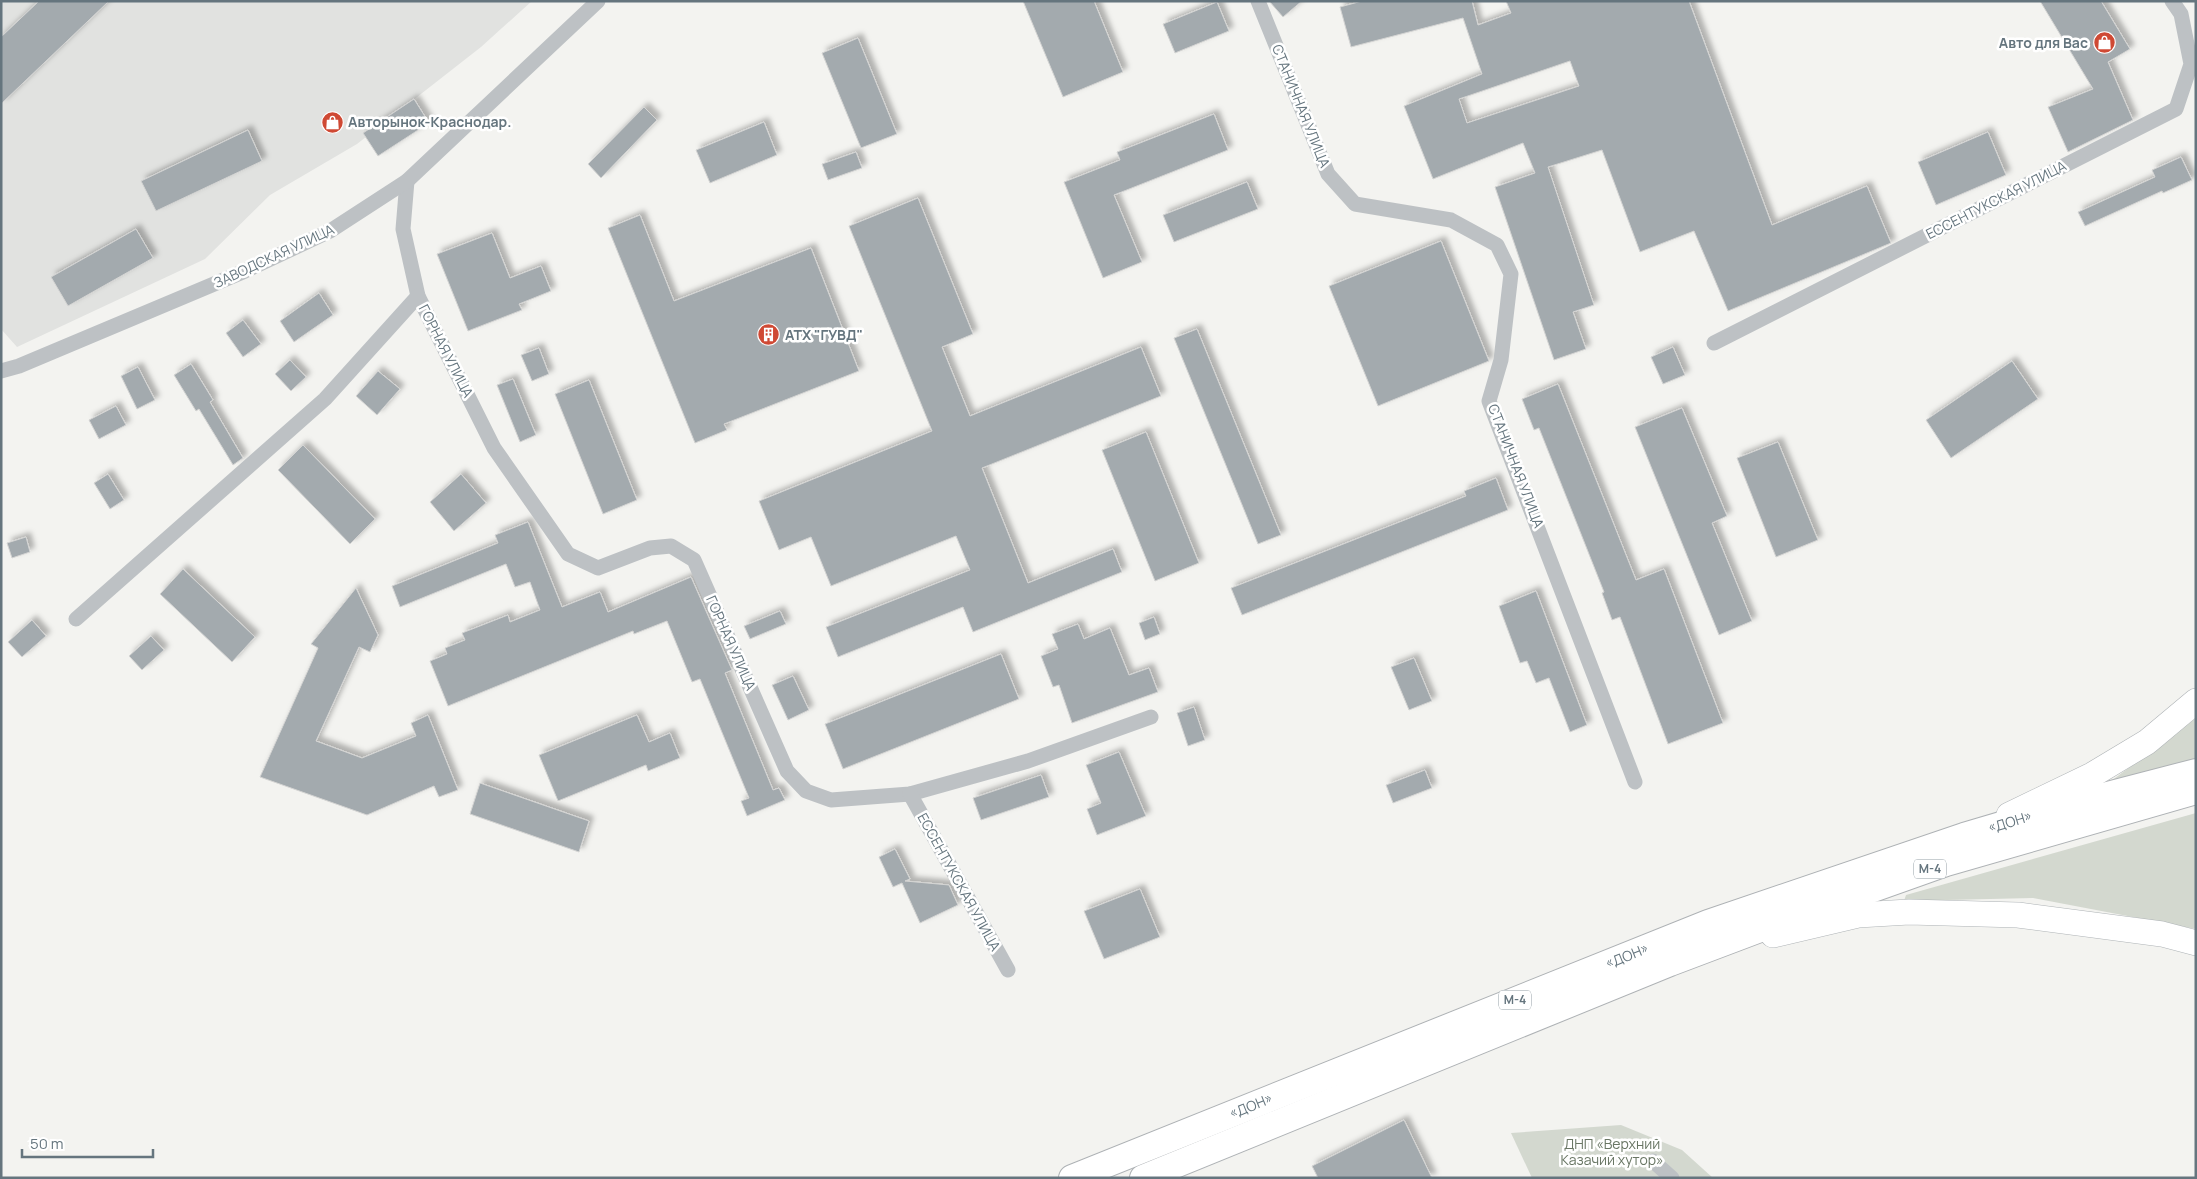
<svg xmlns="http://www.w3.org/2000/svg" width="2197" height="1179" viewBox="0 0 2197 1179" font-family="Manrope,sans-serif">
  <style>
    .built { fill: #e1e2e0 }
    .green { fill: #d3d8cf }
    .building { fill: #a3aaae; stroke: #d4d4d3; fill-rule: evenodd; filter: url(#shadow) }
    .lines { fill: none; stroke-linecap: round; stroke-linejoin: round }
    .primary-casing { stroke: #aeb3b6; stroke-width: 26 }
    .trunk-casing { stroke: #aeb2b5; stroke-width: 28 }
    .minor { stroke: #bdc1c4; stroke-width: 15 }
    .primary { stroke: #fff; stroke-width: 25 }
    .trunk { stroke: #fff; stroke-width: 26 }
    .labels { text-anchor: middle; stroke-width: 5; stroke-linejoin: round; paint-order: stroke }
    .shield { fill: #fff; stroke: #939ea5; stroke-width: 1 }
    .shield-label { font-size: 12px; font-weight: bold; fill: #65757e }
    .poi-label { font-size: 14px; font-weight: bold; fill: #65757e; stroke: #fff; text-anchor: start }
    .street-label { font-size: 14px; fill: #65757e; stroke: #fff }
    .park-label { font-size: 14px; fill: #697664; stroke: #fff }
  </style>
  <defs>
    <filter id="shadow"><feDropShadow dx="4.5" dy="-4.5" stdDeviation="2.5" flood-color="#0004"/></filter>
  </defs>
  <rect width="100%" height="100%" fill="#f3f3f0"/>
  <path class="built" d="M1,1h531l-51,46 -124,97 -87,51 -65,64 -188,88 -16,-18z"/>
  <g class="green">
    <path d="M2196,718v42l-89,24z"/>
    <path d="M2196,813v116l-163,-31 -129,3 2,-6z"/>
    <path d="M1621,1125l61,25 31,28h-181l-21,-45z"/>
  </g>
  <g class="building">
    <path d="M39,1h70l-108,103v-67z"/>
    <path d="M1023,1h71l29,71 -60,25z"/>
    <path d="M1269,1h33l-19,16z"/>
    <path d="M1362,1h110l6,24 33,-12 -5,-12h183l83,224 95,-39 24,57 -163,68 -34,-80 -54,21 -38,-102 -54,17 46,138 -21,7 13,37 -32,11 -59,-173 40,-14 -12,-30 -90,36 -29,-73 78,-32 -19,-56 -112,29 -11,-40zM1570,61l9,25 -112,37 -8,-24z"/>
    <path d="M2040,1h61l29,48 -22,13 25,58 -65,32 -20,-45 45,-18z"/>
    <path d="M1217,2l12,29 -54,22 -12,-29z"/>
    <path d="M858,38l39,96 -36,14 -39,-95z"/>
    <path d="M414,99l15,24 -51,33 -15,-23z"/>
    <path d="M644,107l13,13 -56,58 -13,-14z"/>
    <path d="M1214,114l14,36 -114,45 28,67 -39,16 -39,-96 56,-22 -3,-8z"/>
    <path d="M764,122l13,33 -67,28 -14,-33z"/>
    <path d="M248,130l14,31 -106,50 -15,-30z"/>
    <path d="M1988,132l18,43 -70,30 -18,-43z"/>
    <path d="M856,152l6,16 -34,12 -6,-16z"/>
    <path d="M2181,157l11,23 -29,13 -1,-2 -77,35 -7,-14 77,-35 -3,-7z"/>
    <path d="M1247,182l11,27 -84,33 -11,-27z"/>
    <path d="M918,198l55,136 -31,13 28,69 171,-69 20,49 -179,72 46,115 85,-34 9,23 -149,60 -10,-25 -125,50 -12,-30 144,-57 -14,-34 -125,50 -20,-49 -32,13 -20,-49 173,-70 -83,-205z"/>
    <path d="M640,215l34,86 137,-53 48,123 -135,53 3,6 -32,13 -87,-215z"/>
    <path d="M136,229l17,29 -85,48 -17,-29z"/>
    <path d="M492,233l18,45 31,-12 10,25 -32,13 3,6 -54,21 -31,-77z"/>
    <path d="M1441,241l48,120 -111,45 -49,-120z"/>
    <path d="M319,293l14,22 -39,27 -14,-21z"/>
    <path d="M243,320l18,24 -18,13 -17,-24z"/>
    <path d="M1197,329l84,206 -23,9 -84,-206z"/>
    <path d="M1673,347l12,28 -22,9 -12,-27z"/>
    <path d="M539,348l10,26 -17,7 -11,-26z"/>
    <path d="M290,360l16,17 -15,14 -16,-17z"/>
    <path d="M2012,361l26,38 -87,59 -25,-38z"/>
    <path d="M191,364l22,36 -3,2 33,56 -10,7 -34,-56 -3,2 -22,-36z"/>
    <path d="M138,367l17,33 -18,9 -16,-33z"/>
    <path d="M378,371l22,18 -23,26 -21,-19z"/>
    <path d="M513,379l23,56 -16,7 -23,-57z"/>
    <path d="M589,380l48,120 -34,14 -48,-120z"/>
    <path d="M1558,384l78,196 28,-11 59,154 -55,21 -48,-127 -8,3 -10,-27 2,-1 -65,-164 -5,2 -12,-31z"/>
    <path d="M116,406l10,19 -27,14 -10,-19z"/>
    <path d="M1682,408l45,108 -15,7 40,98 -33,14 -84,-208z"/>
    <path d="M1146,432l53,131 -44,18 -53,-131z"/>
    <path d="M1778,442l40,98 -42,17 -39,-99z"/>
    <path d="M303,445l72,74 -25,25 -72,-74z"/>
    <path d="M108,474l16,26 -14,9 -16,-26z"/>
    <path d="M461,474l25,29 -32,28 -24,-29z"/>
    <path d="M1496,478l12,32 -266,105 -11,-27 235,-92 -2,-5z"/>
    <path d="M528,522l34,85 38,-15 8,20 83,-35 41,93 -7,3 48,117 6,-2 6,12 -38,16 -6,-15 8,-3 -49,-119 -8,3 -25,-61 -33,13 -1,-3 -185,75 -18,-45 17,-7 -2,-6 20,-8 -3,-7 46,-18 2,7 30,-12 -10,-28 -15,5 -9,-23 -106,43 -8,-21 106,-43 -3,-8z"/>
    <path d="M26,537l4,15 -18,6 -5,-15z"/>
    <path d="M183,569l72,68 -23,25 -72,-68z"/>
    <path d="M356,588l22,47 -8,17 -11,-5 -43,94 46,17 54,-22 -5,-13 17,-8 30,75 -19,7 -5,-11 -67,29 -107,-38 58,-129 -7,-4z"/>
    <path d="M1536,591l51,134 -17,7 -21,-54 -13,5 -9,-22 -7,2 -21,-57z"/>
    <path d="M780,611l6,13 -36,15 -6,-13z"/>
    <path d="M1154,617l6,17 -15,6 -6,-17z"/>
    <path d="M32,620l14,16 -24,21 -14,-15z"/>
    <path d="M1078,624l6,15 26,-11 19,47 20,-7 9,24 -86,31 -13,-38 -6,2 -12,-31 17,-7 -6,-15z"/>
    <path d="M151,636l13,14 -22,20 -13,-14z"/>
    <path d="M1001,654l18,45 -176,70 -18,-45z"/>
    <path d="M1414,658l18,43 -23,9 -18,-43z"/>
    <path d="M793,676l16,34 -21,10 -16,-35z"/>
    <path d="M1194,707l11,33 -17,6 -11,-33z"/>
    <path d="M637,715l12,27 21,-9 10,25 -32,13 -2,-6 -88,36 -19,-46z"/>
    <path d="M1119,752l27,64 -49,19 -10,-26 14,-6 -15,-38z"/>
    <path d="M1425,770l7,18 -39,15 -7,-18z"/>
    <path d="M1041,775l8,22 -68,23 -8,-22z"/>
    <path d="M480,783l109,38 -10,31 -109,-38z"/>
    <path d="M895,849l15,30 -5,2 44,4 9,20 -38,18 -18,-40 -9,4 -14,-30z"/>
    <path d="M1140,889l20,48 -56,22 -20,-48z"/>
    <path d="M1404,1120l28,58h-114l-6,-12z"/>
  </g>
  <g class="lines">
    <defs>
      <g id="primary">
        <path d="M2009,815l83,-40 55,-33 49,-41"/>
        <path d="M1773,935l85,-20 51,-3 109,3 144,19 34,9"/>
      </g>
      <g id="trunk">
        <path d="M1072,1178l636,-255 256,-87 101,-30 131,-34"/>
        <path d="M1143,1178l527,-215 90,-34 186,-66 250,-72"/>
      </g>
    </defs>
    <use href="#primary" class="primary-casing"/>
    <use href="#trunk" class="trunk-casing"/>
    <g class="minor">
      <path d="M1258,1l70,173 27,30 96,16 46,25 14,29 -10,86 -12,41 146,381"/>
      <path d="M407,181l-4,48 15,67 76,152 74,106 30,14 52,-20 21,-2 23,14 93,211 19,20 25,9 79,-6 118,-33 123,-44"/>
      <path d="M1714,343l462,-234 15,-45 -10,-50 -9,-13"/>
      <path d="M1,371l18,-5 226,-95 85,-40 77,-50 191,-180"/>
      <path d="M76,619l249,-220 93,-103"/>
      <path d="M910,794l98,176"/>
      <path d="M1653,1161l19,17"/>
    </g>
    <use href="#primary" class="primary"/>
    <use href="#trunk" class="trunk"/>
  </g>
  <defs>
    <symbol id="shop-disc" viewBox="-11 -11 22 22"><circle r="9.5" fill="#cf4934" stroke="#fff"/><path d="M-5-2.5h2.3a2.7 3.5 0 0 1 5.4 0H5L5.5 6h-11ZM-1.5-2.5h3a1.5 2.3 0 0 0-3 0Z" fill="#fff"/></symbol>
    <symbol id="building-disc" viewBox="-11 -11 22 22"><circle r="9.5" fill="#cf4934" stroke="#fff"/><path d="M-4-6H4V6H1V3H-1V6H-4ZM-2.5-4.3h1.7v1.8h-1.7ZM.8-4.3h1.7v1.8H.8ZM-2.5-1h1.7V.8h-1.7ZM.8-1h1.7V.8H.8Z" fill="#fff"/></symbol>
  </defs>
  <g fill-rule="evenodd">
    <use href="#shop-disc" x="2092" y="30" width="25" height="25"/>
    <use href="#shop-disc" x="320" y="110" width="25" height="25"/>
    <use href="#building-disc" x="756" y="322" width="25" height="25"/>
  </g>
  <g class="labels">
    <g class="shield">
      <rect x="1914" y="859.5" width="32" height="19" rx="4"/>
      <rect x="1499" y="990.5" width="32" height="19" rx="4"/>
    </g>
    <g class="shield-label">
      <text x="1930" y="873">М-4</text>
      <text x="1515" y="1004">М-4</text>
    </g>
    <g class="poi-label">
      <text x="2088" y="48" text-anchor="end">Авто для Вас</text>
      <text x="348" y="127">Авторынок-Краснодар.</text>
      <text x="785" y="340">АТХ "ГУВД"</text>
    </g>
    <g class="street-label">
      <text transform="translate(1301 106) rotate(68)" y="5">СТАНИЧНАЯ УЛИЦА</text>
      <text transform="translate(1996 200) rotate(-27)" y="5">ЕССЕНТУКСКАЯ УЛИЦА</text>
      <text transform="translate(274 256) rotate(-25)" y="5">ЗАВОДСКАЯ УЛИЦА</text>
      <text transform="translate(446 351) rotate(63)" y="5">ГОРНАЯ УЛИЦА</text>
      <text transform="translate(1516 466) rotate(69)" y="5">СТАНИЧНАЯ УЛИЦА</text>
      <text transform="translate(731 643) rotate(66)" y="5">ГОРНАЯ УЛИЦА</text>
      <text transform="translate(2010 822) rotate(-17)" y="5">«ДОН»</text>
      <text transform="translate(959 882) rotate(61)" y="5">ЕССЕНТУКСКАЯ УЛИЦА</text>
      <text transform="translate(1627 956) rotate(-22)" y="5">«ДОН»</text>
      <text transform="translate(1251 1106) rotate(-22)" y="5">«ДОН»</text>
    </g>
    <g class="park-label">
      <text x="1612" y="1149">ДНП «Верхний<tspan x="1612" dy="16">Казачий хутор»</tspan></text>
    </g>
  </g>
  <rect width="2197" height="1179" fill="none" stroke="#65757e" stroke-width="5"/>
  <path d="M22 1149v8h131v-8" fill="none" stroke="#65757e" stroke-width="2.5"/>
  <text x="30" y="1149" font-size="15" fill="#65757e" stroke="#ffffff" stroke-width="4" paint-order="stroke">50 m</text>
</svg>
